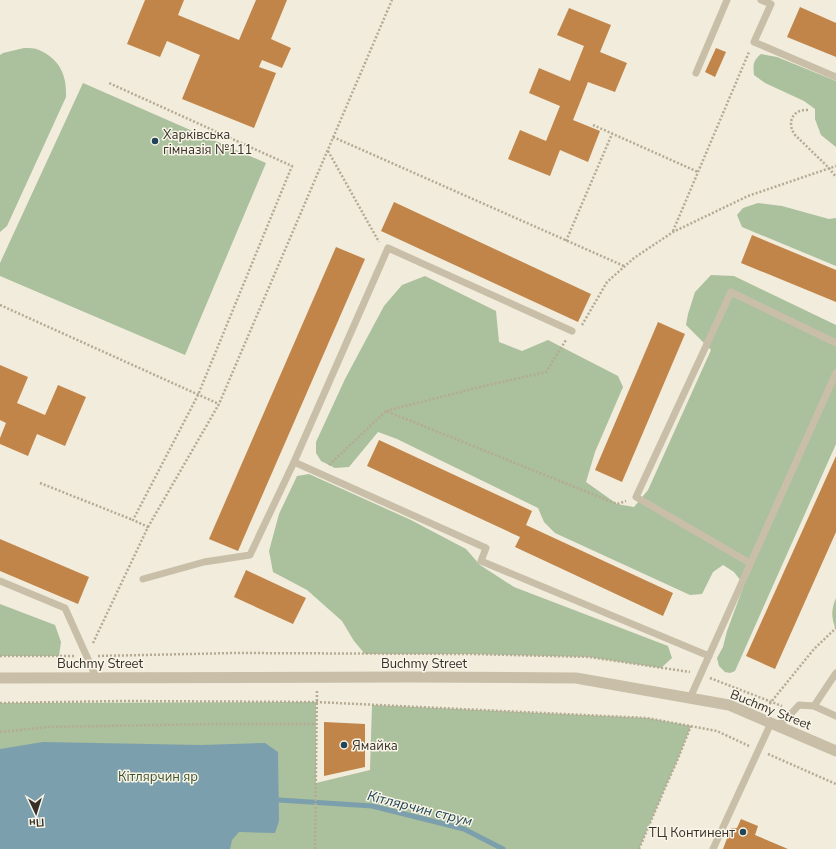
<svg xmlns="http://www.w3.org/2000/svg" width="836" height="849" viewBox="0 0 836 849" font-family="'Nunito Sans',sans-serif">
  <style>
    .green { fill: #abc09c }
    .water { fill: #7c9fad }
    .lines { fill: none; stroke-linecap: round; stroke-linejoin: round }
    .stream { stroke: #7c9fad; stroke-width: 5 }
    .building { fill: #c28549 }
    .path { stroke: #b5aa92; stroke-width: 2.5; stroke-dasharray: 2 2; stroke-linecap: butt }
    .service { stroke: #c9bfa8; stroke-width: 7 }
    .tertiary { stroke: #c9bfa8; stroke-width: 11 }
    .poi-dot { fill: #1f4556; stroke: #f9f5e8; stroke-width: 1.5 }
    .labels { text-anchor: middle; stroke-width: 3; stroke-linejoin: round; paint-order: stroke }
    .poi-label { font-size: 13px; fill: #363028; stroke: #f9f5e8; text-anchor: start }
    .street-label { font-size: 13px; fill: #363028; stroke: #f9f5e8 }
    .park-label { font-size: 13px; fill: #3b532d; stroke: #f9f5e8 }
    .water-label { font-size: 14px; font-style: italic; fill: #1f4556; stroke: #f9f5e8 }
  </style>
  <rect width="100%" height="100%" fill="#f1ecdc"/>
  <g class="green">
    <path d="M24,48c5,0 11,0 15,2 21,9 28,26 27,47l-59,129 -7,6v-177l3,-2z"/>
    <path d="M761,54l16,3 59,24v66l-15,-12 -6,-16v-10l-11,-8 -39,-18 -11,-8c-1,-11 -1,-14 7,-21z"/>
    <path d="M83,83l183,80 -81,192 -185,-79v-13z"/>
    <path d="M758,203l24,3 47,13 7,-1v48l-94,-39 -5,-12 6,-7z"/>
    <path d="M711,275l23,1 102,49v119l-101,227 -5,2 -5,-1 -6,-6 -2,-8 6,-11 4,-16 17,-46 -10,-13 -11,-7 -10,7 -11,22 -12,1 -135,-62 -11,-11 -6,-14 -141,-69 -19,-7 -29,35 -14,1 -14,-7 -5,-8v-11l29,-63 39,-73 18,-21 23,-9 71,35 3,31 23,9 26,-11 70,36 5,11 -28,65 -9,30 31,22 17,3 14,-17 63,-140 -25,-25 2,-11 7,-22z"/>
    <path d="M309,474l102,46 55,29 14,16 34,22 154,59 4,12 -11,10 -72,-11 -119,-3h-105l-11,-13 -12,-20 -35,-31 -34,-18 -4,-21 10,-37 18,-38z"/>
    <path d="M836,598v32c-5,-13 -5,-20 0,-32z"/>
    <path d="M0,604l55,21 6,17 -2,14h-59z"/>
    <path d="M316,702v81l54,-13 2,-65 275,13 44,8 -14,35 -12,27 -26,61h-639v-146z"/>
  </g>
  <path class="water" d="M43,742l158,3 64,-2 13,9 1,69 -4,12 -36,-1 -7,8 -2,9h-230v-100z"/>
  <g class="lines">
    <path class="stream" d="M279,800l93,6 92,23 39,20"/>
  </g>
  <g class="building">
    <path d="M145,0h39l-6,15 61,25 17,-40h31l-16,39 20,9 -9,20 -20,-8 -3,7 17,6 -22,55 -72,-29 18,-44 -33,-14 -7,16 -33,-13z"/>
    <path d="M800,7l36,16v34l-49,-20z"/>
    <path d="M569,8l42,17 -11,27 27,11 -12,29 -27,-10 -15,38 27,11 -12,31 -28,-12 -10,26 -42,-17 12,-29 26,11 14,-35 -31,-13 10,-25 31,13 14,-35 -27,-11z"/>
    <path d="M716,48l10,4 -11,25 -10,-5z"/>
    <path d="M394,202l197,92 -13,28 -197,-91z"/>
    <path d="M752,235l84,35v32l-95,-39z"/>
    <path d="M336,247l29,12 -127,292 -29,-12z"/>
    <path d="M658,322l27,12 -63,148 -27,-12z"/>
    <path d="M0,365l28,12 -11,26 28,12 13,-30 28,12 -21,49 -28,-12 -9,22 -28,-12v-6l6,-15 -6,-3z"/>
    <path d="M379,440l153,71 -6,14 147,68 -10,23 -148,-69 5,-10 -153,-71z"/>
    <path d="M836,456v76l-61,137 -29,-13z"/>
    <path d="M0,539l89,38 -11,27 -78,-33z"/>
    <path d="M246,570l60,28 -13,26 -59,-27z"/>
    <path d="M324,722l41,2v43l-41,9z"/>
    <path d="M741,819l17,7 -3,9 33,14h-65l8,-21h6z"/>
  </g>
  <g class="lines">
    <g class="path">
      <path d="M808,110c-15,-1 -22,12 -13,25l34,33 7,9"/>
      <path d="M593,125l105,47"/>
      <path d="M333,137l291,129"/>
      <path d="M328,151l51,91"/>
      <path d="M673,231l76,-179"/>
      <path d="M566,241l46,-107"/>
      <path d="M0,305l219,99"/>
      <path d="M582,325l25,-43 27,-24 39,-26 75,-36 88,-30"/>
      <path d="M386,411l94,-24 66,-15 20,-32"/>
      <path d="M329,465l57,-54 231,93 9,-3"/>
      <path d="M40,483l93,37"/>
      <path d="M148,527l71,-123 173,-404"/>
      <path d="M93,643l55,-116 -15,-7 65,-125 94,-229 -183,-83"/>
      <path d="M0,656h75"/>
      <path d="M98,656l137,-3 235,1 119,3 101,15"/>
      <path d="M710,678l72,28"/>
      <path d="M0,703l122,-2 194,1 331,16 70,13 32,15"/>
      <path d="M767,707l47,-58 22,-21"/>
      <path d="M0,732l48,-5 166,-3h102"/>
      <path d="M768,754l68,30"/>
      <path d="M315,849l2,-160"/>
      <path d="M639,849l26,-61 12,-27 14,-35"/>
    </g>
    <g class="service">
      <path d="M761,0l10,4 -17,38 82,35"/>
      <path d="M696,73l31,-73"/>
      <path d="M294,462l192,86 -5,13 228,95"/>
      <path d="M750,563l-114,-66 95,-205 105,51"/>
      <path d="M143,579l61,-17 46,-7 44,-93 94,-214 184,83"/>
      <path d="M0,581l65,27 31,69"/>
      <path d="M690,698l146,-325"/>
      <path d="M814,706l22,10"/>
      <path d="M777,726l11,-9 11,-12 15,1 22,-33"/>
      <path d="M713,849l58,-126"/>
    </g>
    <path class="tertiary" d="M0,678l410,-1 166,1 153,27 107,46"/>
  </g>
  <g class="poi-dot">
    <circle cx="155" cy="141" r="4"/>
    <circle cx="344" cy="745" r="4"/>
    <circle cx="743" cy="832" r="4"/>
  </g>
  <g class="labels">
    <g class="poi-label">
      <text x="163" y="139">Харківська<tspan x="163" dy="15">гімназія №111</tspan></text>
      <text x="352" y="750">Ямайка</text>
      <text x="735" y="837" text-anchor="end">ТЦ Континент</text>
    </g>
    <g class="street-label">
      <text x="100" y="668">Buchmy Street</text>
      <text x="424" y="668">Buchmy Street</text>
      <text transform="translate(771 709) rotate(22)" y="5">Buchmy Street</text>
    </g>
    <g class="park-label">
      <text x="158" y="781">Кітлярчин яр</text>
    </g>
    <g class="water-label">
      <text transform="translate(420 808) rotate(14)" y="5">Кітлярчин струм</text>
    </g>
  </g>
  <g transform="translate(36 813) rotate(176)" stroke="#f9f5e8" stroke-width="3" paint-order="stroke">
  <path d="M0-3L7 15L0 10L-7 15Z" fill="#363028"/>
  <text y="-6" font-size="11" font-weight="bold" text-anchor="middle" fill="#363028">Пн</text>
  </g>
</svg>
